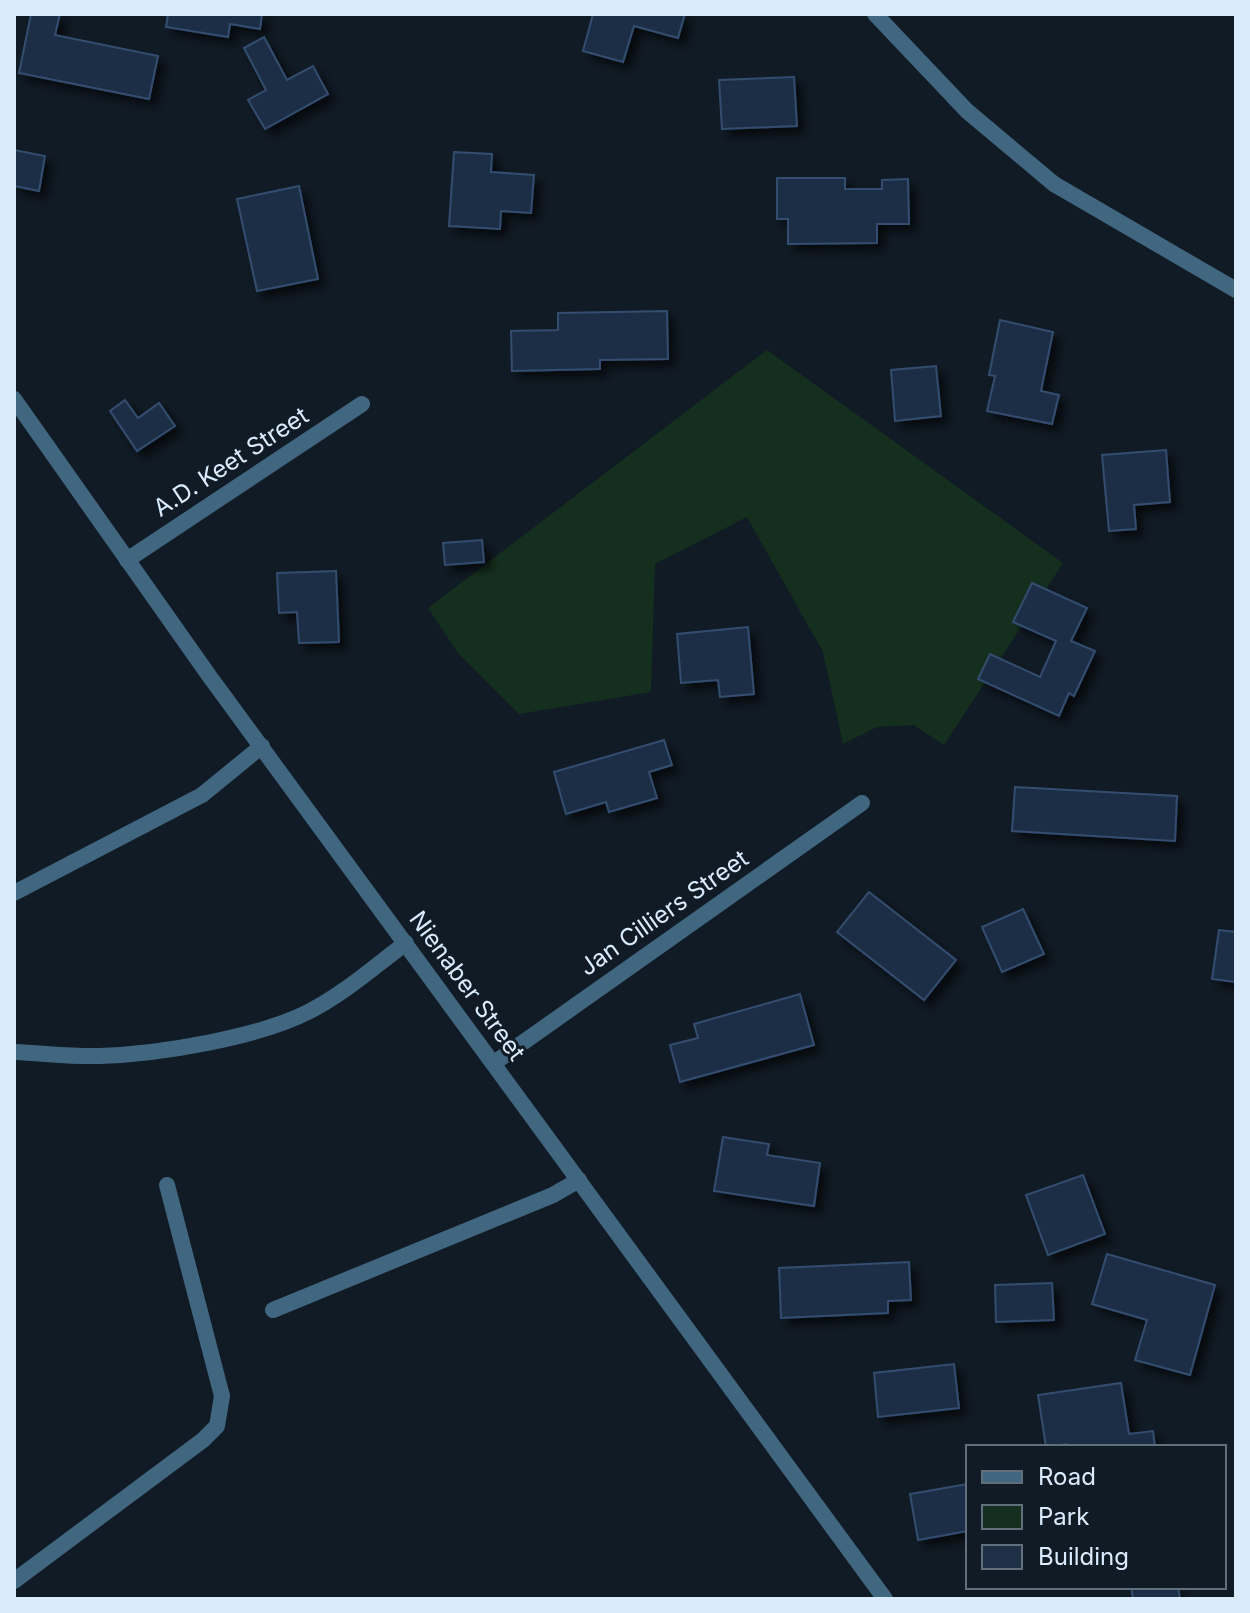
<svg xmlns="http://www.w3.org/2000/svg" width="1250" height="1613" viewBox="0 0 1250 1613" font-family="Inter,sans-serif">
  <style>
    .green { fill: #152f1e }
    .building { fill: #1f2f45; stroke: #334d6f; stroke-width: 2; filter: url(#shadow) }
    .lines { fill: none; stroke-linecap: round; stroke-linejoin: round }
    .minor { stroke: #416680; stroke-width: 16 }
    .tertiary { stroke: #416680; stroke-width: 16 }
    .labels { text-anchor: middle; stroke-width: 6; stroke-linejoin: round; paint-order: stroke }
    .street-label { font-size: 24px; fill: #d9ebfc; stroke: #111b25 }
  </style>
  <defs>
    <filter id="shadow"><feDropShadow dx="7" dy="7" stdDeviation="4" flood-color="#0009"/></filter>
  </defs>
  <rect width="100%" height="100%" fill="#111b25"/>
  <path class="green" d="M767,350l296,213 -119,182 -30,-20 -37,2 -34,17 -20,-92 -76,-135 -92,47 -4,128 -132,22 -61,-61 -30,-45z"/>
  <g class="building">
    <path d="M31,14h29l-5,21 103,21 -9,43 -130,-26z"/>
    <path d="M168,14h94l-2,15 -30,-5 -2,13 -62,-10z"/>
    <path d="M593,14h92l-7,24 -44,-12 -11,36 -40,-11z"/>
    <path d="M264,37l23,43 26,-14 15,28 -63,35 -17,-29 18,-10 -22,-42z"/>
    <path d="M794,77l3,49 -75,3 -3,-49z"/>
    <path d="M14,150l31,6 -6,35 -25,-5z"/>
    <path d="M454,152l38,2 -1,18 43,3 -3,38 -30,-2 -1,18 -51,-3z"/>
    <path d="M777,178h68v11h37v-9l26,-1 1,45h-32v19l-89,1v-25h-11z"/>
    <path d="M299,186l19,93 -61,12 -20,-92z"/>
    <path d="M667,311l1,48 -68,1v9l-88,2 -1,-40 47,-1v-17z"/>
    <path d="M1000,320l53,12 -12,59 18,4 -7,29 -65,-13 8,-35 -6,-1z"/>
    <path d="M936,366l5,50 -46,5 -4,-51z"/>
    <path d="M125,400l13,18 21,-15 16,23 -38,25 -27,-40z"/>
    <path d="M1166,450l4,52 -36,3 2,24 -27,2 -7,-76z"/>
    <path d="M482,540l2,22 -39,3 -2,-22z"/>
    <path d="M336,571l3,71 -40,1 -2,-31 -18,1 -2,-40z"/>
    <path d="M1032,583l55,25 -16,33 24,10 -21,45 -5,-3 -10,23 -81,-37 12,-25 50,23 16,-36 -43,-19z"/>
    <path d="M748,627l6,67 -34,3 -2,-17 -37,3 -4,-49z"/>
    <path d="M664,740l8,25 -23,7 8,26 -48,14 -3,-10 -40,12 -12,-42z"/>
    <path d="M1015,787l162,9 -2,45 -163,-10z"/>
    <path d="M869,892l87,68 -32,40 -87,-68z"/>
    <path d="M1023,909l21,45 -42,18 -20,-45z"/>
    <path d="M1219,930l17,2v50l-24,-3z"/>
    <path d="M800,994l14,51 -134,37 -10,-37 28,-7 -4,-14z"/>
    <path d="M723,1137l46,7 -2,11 53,8 -6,43 -100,-15z"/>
    <path d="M1083,1175l22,59 -57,21 -22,-60z"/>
    <path d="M1107,1254l108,31 -25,90 -55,-15 12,-40 -55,-16z"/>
    <path d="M909,1262l2,38 -23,1v12l-107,5 -2,-50z"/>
    <path d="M1052,1283l2,37 -58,2 -1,-37z"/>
    <path d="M954,1364l5,44 -81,9 -4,-44z"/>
    <path d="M1121,1383l8,51 24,-3 2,16h-87l-1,-3 -21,3 -8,-52z"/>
    <path d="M968,1484v47l-50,9 -8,-46z"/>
    <path d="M1131,1587h47l2,12h-47z"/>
  </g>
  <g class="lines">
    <g class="minor">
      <path d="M14,399l196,278 675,922"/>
      <path d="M127,560l235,-156"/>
      <path d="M14,893l188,-98 60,-49"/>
      <path d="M14,1052c28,1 58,5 86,4 59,-2 158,-18 210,-45 35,-18 65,-45 96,-68"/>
      <path d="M494,1063l368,-260"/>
      <path d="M273,1310l280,-115 26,-15"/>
      <path d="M14,1581l189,-141 14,-14 5,-30 -55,-211"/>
    </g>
    <path class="tertiary" d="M875,14l92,97 87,73 182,106"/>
  </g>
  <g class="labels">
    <g class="street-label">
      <text transform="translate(231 462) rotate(-33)" y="8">A.D. Keet Street</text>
      <text transform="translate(664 913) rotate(-35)" y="8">Jan Cilliers Street</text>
      <text transform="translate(467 986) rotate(54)" y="8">Nienaber Street</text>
    </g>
  </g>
  <rect width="1250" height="1613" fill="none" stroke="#d9ebfc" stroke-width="32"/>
  <rect x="966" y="1445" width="260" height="144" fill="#111b25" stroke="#616e7b" stroke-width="2"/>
  <rect x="982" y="1471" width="40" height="12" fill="#416680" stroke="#616e7b" stroke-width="2"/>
  <text x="1038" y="1485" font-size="24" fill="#d9ebfc">Road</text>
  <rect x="982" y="1505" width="40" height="24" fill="#152f1e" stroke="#616e7b" stroke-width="2"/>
  <text x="1038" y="1525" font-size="24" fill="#d9ebfc">Park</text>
  <rect x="982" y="1545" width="40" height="24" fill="#1f2f45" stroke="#616e7b" stroke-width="2"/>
  <text x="1038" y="1565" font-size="24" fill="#d9ebfc">Building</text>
</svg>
